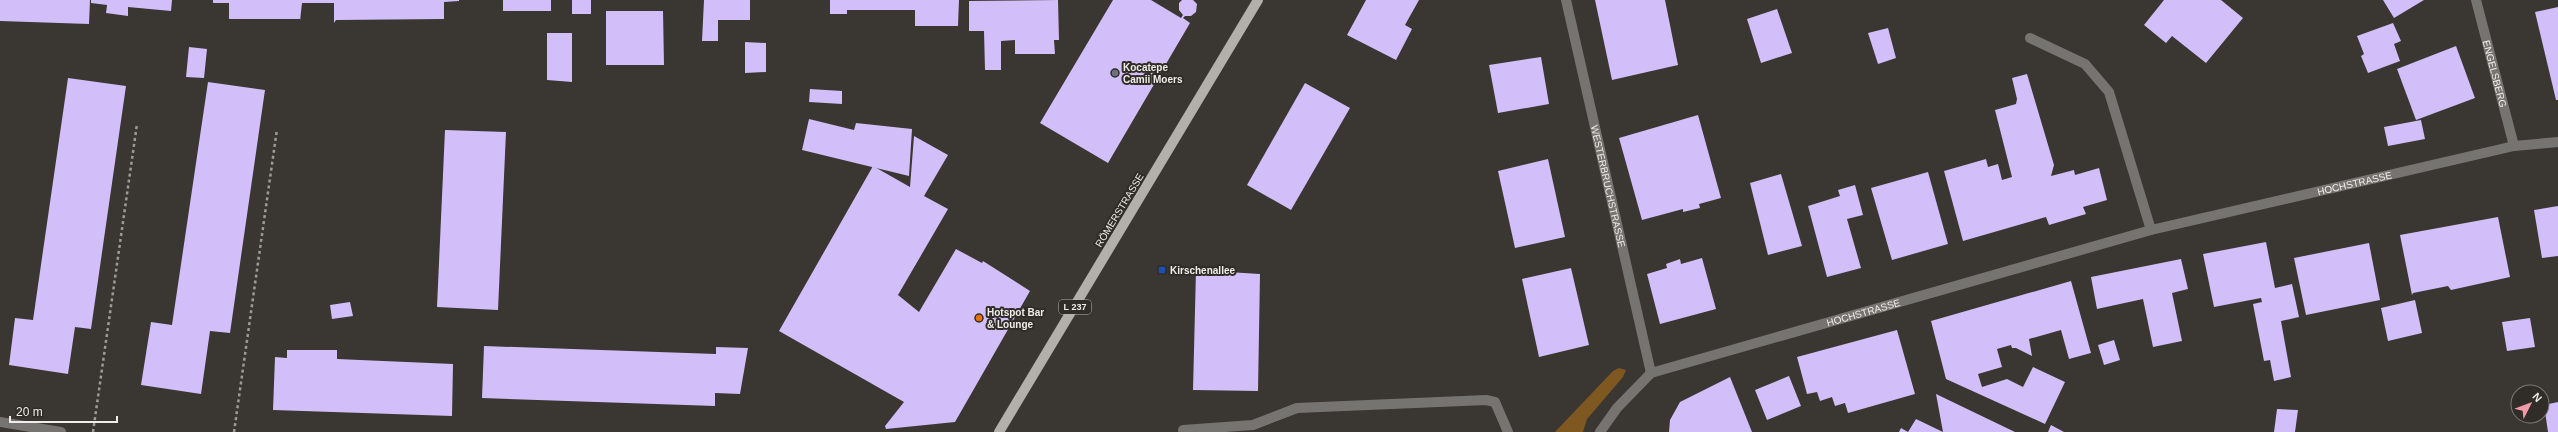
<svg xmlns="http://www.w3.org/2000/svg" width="2558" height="432" viewBox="0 0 2558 432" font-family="Arial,sans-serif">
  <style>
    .green { fill: #7f5821 }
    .building { fill: #d2bef8 }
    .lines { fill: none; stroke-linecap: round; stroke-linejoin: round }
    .path { stroke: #9e9a96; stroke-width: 2.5; stroke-dasharray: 3 3; stroke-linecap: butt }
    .minor { stroke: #767471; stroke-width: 10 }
    .major { stroke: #b3b0ab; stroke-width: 10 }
    .worship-dot { fill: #6b7280; stroke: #302c27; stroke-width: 1.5 }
    .transit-dot { fill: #1a4fb4; stroke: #302c27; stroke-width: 1.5 }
    .food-dot { fill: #e8710a; stroke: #302c27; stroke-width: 1.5 }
    .labels { text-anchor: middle; stroke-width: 4; stroke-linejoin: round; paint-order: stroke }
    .shield { fill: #302c27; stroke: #b6b2af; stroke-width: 1 }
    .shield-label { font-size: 9px; font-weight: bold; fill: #efece9 }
    .poi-label { font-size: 10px; font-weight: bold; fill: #efece9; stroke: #302c27; text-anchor: start }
    .street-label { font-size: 10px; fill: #efece9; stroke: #302c27 }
  </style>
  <rect width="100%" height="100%" fill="#3a3631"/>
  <path class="green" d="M1619,368l7,2 -3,7 -36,42 -4,13h-28l58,-61z"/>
  <g class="building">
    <path d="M0,0h90l-1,24 -89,-3z"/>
    <path d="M91,0h81l-1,11 -43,-4v9l-22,-3 1,-8 -16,-2z"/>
    <path d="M213,0h246v1l-15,1v17l-108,1 -2,3v-20h-32l-2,18v-2h-71v-16h-16z"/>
    <rect x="503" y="0" width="48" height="11"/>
    <rect x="572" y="0" width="19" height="14"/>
    <path d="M704,0h46v20h-32v21h-16z"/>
    <path d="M830,0h129l-1,26h-43v-16h-68v4h-17z"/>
    <path d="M1058,0l1,40h-5l1,14h-40v-14l-14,1v29h-16l-1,-39h-15v-30z"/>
    <path d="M1113,0h38l30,18 2,-3 -4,-5v-7l3,-3h11l4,4 -1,8 -5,4h-6l-2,2 7,5 -82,140 -68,-40z"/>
    <path d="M1366,0h53l-14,25 7,4 -16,31 -49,-25z"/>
    <path d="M1595,0h70l13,65 -66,15z"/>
    <path d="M2164,0h57l22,18 -37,45 -34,-27 -6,7 -22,-18z"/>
    <path d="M2383,0h41l-30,18z"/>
    <path d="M2558,7v93h-2l-21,-88z"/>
    <path d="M1777,9l15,44 -31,10 -14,-44z"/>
    <path d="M606,11h57l1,54h-58z"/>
    <path d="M2393,23l8,18 -7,3 6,17 -32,12 -7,-17 3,-2 -7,-18z"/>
    <path d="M1888,28l8,30 -18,6 -10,-31z"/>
    <path d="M547,33h25v49l-25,-2z"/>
    <path d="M745,42l21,1v29l-21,1z"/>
    <path d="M2456,46l19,52 -59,22 -19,-51z"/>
    <path d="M189,47l18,2 -3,29 -18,-1z"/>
    <path d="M1541,57l8,47 -51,9 -9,-48z"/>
    <path d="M2027,74l27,91 -3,11 23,-6 1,5 24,-7 8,32 -24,7 3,7 -37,11 -3,-8 -83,24 -19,-70 42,-12 2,8 10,-3 4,16 10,-3 -17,-67 21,-6 1,-5 -5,-21z"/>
    <path d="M68,78l58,8 -35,243 -16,-2 -7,47 -59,-9 6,-47 18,2z"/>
    <path d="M208,82l57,8 -35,243 -20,-2 -9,63 -60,-9 10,-63 21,3z"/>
    <path d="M1305,83l45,25 -59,102 -44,-25z"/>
    <path d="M810,89l32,2v13l-33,-2z"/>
    <path d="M1698,115l23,83 -22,6 1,4 -17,4v-3l-41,11 -23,-82z"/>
    <path d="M809,119l45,11 2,-7 56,6 -3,47 -107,-26z"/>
    <path d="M2421,120l4,19 -37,7 -4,-19z"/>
    <path d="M445,130l61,2 -8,178 -61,-3z"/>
    <path d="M914,136l34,19 -24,41 24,13 -50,86 21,17 37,-63 26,14 1,-2 47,30 -75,131 -69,7 -1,-3 19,-24 -125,-71 94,-165 37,21z"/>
    <path d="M1548,159l17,78 -50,11 -17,-77z"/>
    <path d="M1928,172l20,72 -56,16 -21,-72z"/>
    <path d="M1781,174l21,72 -34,9 -18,-72z"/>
    <path d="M1855,185l8,30 -16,4 14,49 -34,9 -19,-71 32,-10 -2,-6z"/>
    <path d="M2558,206v50l-16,2 -8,-48z"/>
    <path d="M2498,217l12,60 -59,13 -3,-4 -35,7 -1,2 -12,-60z"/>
    <path d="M2266,242l9,46 17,-4 7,33 -18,4 10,56 -17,4 -4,-21 -6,1 -11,-57 9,-2 -1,-4 -47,9 -11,-53z"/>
    <path d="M2369,243l11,57 -74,15 -12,-57z"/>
    <path d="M1702,258l14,51 -56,15 -13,-50 20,-6 -1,-4 14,-5 1,5z"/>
    <path d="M2181,259l7,30 -16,4 10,48 -29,6 -10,-48 -46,10 -6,-32z"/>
    <path d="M1571,268l18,77 -50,12 -17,-78z"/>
    <path d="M1196,270l64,4 -2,117 -65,-1z"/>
    <path d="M2071,281l20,72 -22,6 -8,-29 -32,9 3,17 -16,-8h-4l-1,-3 -14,4 5,18 -24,7 4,13 25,-8 16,8 10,-20 32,15 -20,42 -99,-45 -15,-58z"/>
    <path d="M2415,300l7,33 -34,8 -7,-33z"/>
    <path d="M350,302l3,14 -21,3 -2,-14z"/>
    <path d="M2530,318l5,29 -28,4 -5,-29z"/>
    <path d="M1897,330l18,64 -67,19 -3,-10 -10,3 -3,-9 -12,4 -3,-9 -10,2 -10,-37z"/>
    <path d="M2114,340l6,20 -16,5 -6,-20z"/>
    <path d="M484,346l232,8v-7l32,1 -8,46 -25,-1v13l-233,-8z"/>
    <path d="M287,350h50v9l116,5 -1,52 -179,-6 2,-53 12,1z"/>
    <path d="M1789,376l12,30 -34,14 -12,-30z"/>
    <path d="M1730,377l22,55h-83l1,-12 10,-18z"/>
    <path d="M1936,394l79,38h-116l2,-4 7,4 8,-13 27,13z"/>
    <path d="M2558,402v30h-10l-4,-27z"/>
    <path d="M2277,409l21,1 -3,22h-21z"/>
    <path d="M2051,425l13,7h-16z"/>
  </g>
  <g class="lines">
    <g class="path">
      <path d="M93,432l44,-308"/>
      <path d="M234,432l43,-303"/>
    </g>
    <g class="minor">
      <path id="s1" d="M1566,0l85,373"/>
      <path id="s2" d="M2476,0l38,146"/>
      <path d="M2030,38l55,26 24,28 42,138"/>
      <path d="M0,422l61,10"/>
      <path d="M1183,430l70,-5 44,-17 189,-8 9,2 13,30"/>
      <path id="s3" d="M1600,432l17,-24 34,-35 500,-143 363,-84 44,-4"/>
    </g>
    <path class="major" d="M999,432l259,-432"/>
  </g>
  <circle class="worship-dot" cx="1115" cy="73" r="4"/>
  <rect class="transit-dot" x="1158" y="266" width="8" height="8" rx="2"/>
  <circle class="food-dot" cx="979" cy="318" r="4"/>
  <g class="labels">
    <rect class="shield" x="1059" y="300" width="32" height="14" rx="3"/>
    <g class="shield-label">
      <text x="1075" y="310">L 237</text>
    </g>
    <g class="poi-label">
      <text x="1123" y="71">Kocatepe<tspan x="1123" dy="12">Camii Moers</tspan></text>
      <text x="1170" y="274">Kirschenallee</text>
      <text x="987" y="316">Hotspot Bar<tspan x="987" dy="12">&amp; Lounge</tspan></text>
    </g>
    <g class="street-label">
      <text dy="4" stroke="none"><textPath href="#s2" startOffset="76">ENGELSBERG</textPath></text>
      <text dy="4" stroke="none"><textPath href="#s3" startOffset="807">HOCHSTRASSE</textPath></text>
      <text dy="4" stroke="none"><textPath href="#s1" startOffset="191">WESTERBRUCHSTRASSE</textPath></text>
      <text transform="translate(1119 210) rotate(-59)" y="4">RÖMERSTRASSE</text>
      <text dy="4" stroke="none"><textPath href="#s3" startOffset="299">HOCHSTRASSE</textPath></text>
    </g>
  </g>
  <g transform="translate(2530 404) rotate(48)"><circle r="19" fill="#302c27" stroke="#7c7975"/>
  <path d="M0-3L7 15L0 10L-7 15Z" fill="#f39aa9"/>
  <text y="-6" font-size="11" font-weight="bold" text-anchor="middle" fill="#efece9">N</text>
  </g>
  <path d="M10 416v6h107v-6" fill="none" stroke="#efece9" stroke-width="2"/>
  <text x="16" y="416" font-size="12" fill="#efece9" stroke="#302c27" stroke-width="3" paint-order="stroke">20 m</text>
</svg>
